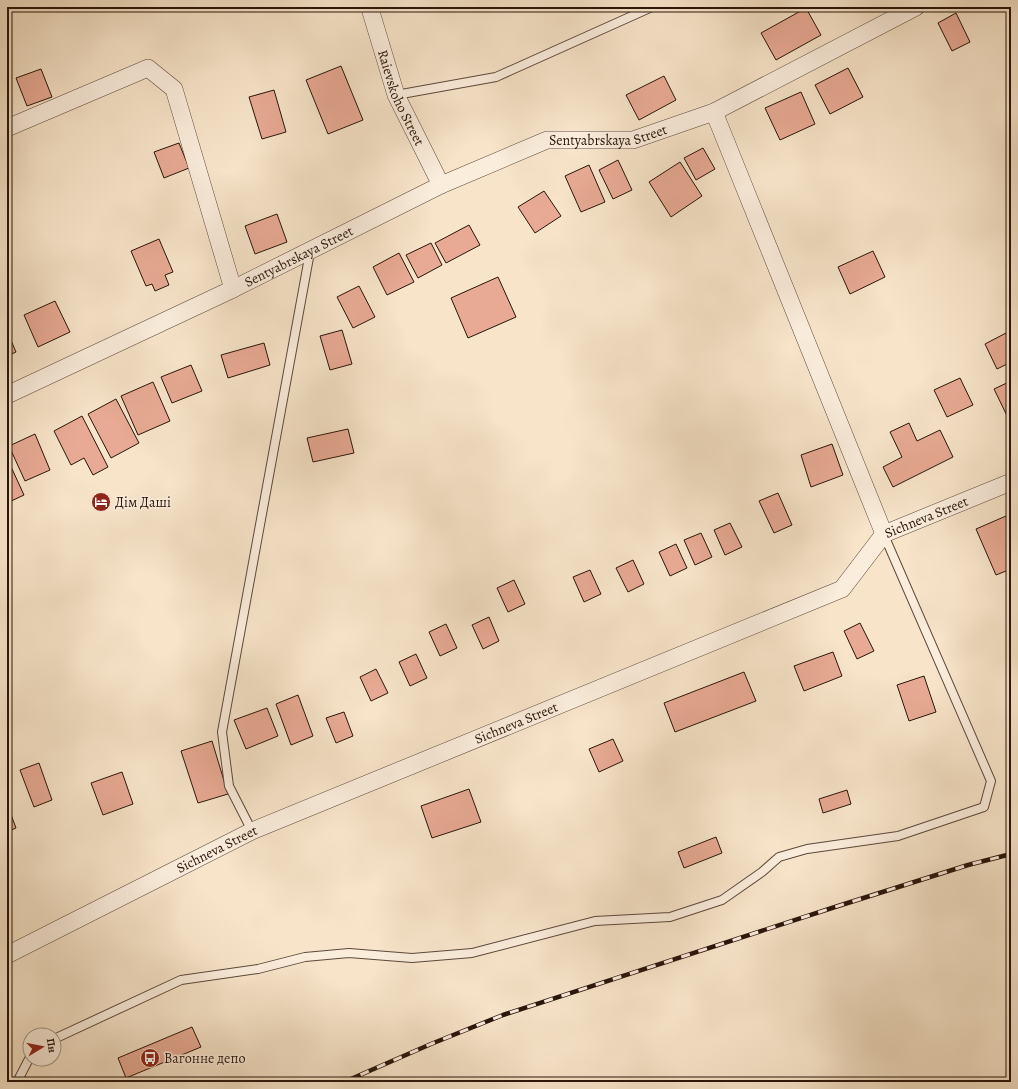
<svg xmlns="http://www.w3.org/2000/svg" width="1018" height="1089" viewBox="0 0 1018 1089" font-family="Alegreya,serif">
  <style>
    .building { fill: #e8aa94; stroke: #29140a }
    .lines { fill: none; stroke-linecap: round; stroke-linejoin: round }
    .service-casing { stroke: #5c483a; stroke-width: 10 }
    .minor-casing { stroke: #5c483a; stroke-width: 18 }
    .service { stroke: #faeddc; stroke-width: 8 }
    .minor { stroke: #faeddc; stroke-width: 17 }
    .rail-casing { stroke: #29140a; stroke-width: 4.5 }
    .rail { stroke: #faeddc; stroke-width: 3; stroke-dasharray: 9; stroke-linecap: butt }
    .labels { text-anchor: middle; stroke-width: 3; stroke-linejoin: round; paint-order: stroke }
    .street-label { font-size: 14px; fill: #29140a; stroke: #faeddc }
    .poi-label { font-size: 14px; fill: #29140a; stroke: #faeddc; text-anchor: start }
  </style>
  <rect width="100%" height="100%" fill="#f7e4c9"/>
  <filter id="stains"><feTurbulence type="fractalNoise" baseFrequency=".005" numOctaves="4"/><feColorMatrix values="0 0 0 0 .2 0 0 0 0 .09 0 0 0 0 .02 0 0 0 .5 -.17"/></filter>
  <radialGradient id="worn" r=".72"><stop offset=".6" stop-color="#630" stop-opacity="0"/><stop offset="1" stop-color="#630" stop-opacity=".3"/></radialGradient>
  <g class="building">
    <path d="M806,8l15,27 -45,25 -15,-27z"/>
    <path d="M956,13l14,29 -18,9 -14,-28z"/>
    <path d="M341,66l22,54 -35,14 -22,-54z"/>
    <path d="M848,68l15,29 -33,17 -15,-29z"/>
    <path d="M41,69l11,28 -25,9 -11,-28z"/>
    <path d="M664,76l12,24 -37,20 -13,-25z"/>
    <path d="M274,90l12,42 -24,7 -13,-42z"/>
    <path d="M801,92l14,32 -35,16 -15,-32z"/>
    <path d="M179,143l10,25 -25,10 -10,-26z"/>
    <path d="M703,148l12,21 -19,11 -12,-22z"/>
    <path d="M618,160l14,30 -19,9 -14,-29z"/>
    <path d="M680,162l22,34 -31,21 -22,-35z"/>
    <path d="M589,165l16,37 -24,10 -16,-36z"/>
    <path d="M544,191l17,25 -26,17 -17,-26z"/>
    <path d="M277,214l10,28 -32,12 -10,-28z"/>
    <path d="M469,225l11,20 -34,18 -11,-20z"/>
    <path d="M159,239l14,33 -8,3 4,10 -14,6 -3,-7 -6,2 -15,-35z"/>
    <path d="M431,243l11,22 -24,13 -12,-23z"/>
    <path d="M873,251l12,26 -35,17 -12,-27z"/>
    <path d="M399,253l15,29 -27,13 -14,-28z"/>
    <path d="M498,277l18,40 -48,21 -17,-40z"/>
    <path d="M359,286l16,31 -22,11 -16,-31z"/>
    <path d="M55,301l15,31 -32,15 -14,-32z"/>
    <path d="M342,330l10,34 -22,6 -10,-34z"/>
    <path d="M7,331l9,21 -9,4z"/>
    <path d="M1006,333l5,9v20l-14,7 -12,-25z"/>
    <path d="M264,343l6,22 -42,13 -7,-23z"/>
    <path d="M191,365l11,26 -30,12 -11,-26z"/>
    <path d="M960,378l13,27 -26,12 -13,-27z"/>
    <path d="M1011,381v43l-17,-35z"/>
    <path d="M153,382l17,39 -32,14 -17,-39z"/>
    <path d="M116,399l23,44 -28,15 -23,-44z"/>
    <path d="M82,416l26,51 -15,8 -9,-17 -13,7 -17,-34z"/>
    <path d="M909,423l8,18 23,-11 13,27 -60,30 -10,-20 19,-10 -12,-25z"/>
    <path d="M348,429l6,24 -41,9 -6,-24z"/>
    <path d="M35,434l15,36 -25,11 -16,-35z"/>
    <path d="M832,444l11,31 -32,12 -10,-32z"/>
    <path d="M7,458l17,37 -17,8z"/>
    <path d="M778,493l14,32 -18,8 -15,-32z"/>
    <path d="M1006,516l5,12v41l-15,6 -20,-46z"/>
    <path d="M730,523l12,24 -17,8 -11,-25z"/>
    <path d="M701,533l11,24 -17,8 -11,-25z"/>
    <path d="M676,544l11,24 -17,8 -11,-24z"/>
    <path d="M633,560l11,24 -16,8 -12,-24z"/>
    <path d="M590,570l11,24 -17,8 -11,-25z"/>
    <path d="M514,580l11,24 -17,8 -11,-24z"/>
    <path d="M489,617l10,24 -16,8 -11,-24z"/>
    <path d="M860,623l14,28 -17,8 -13,-28z"/>
    <path d="M446,624l11,24 -17,8 -11,-24z"/>
    <path d="M833,652l9,24 -38,15 -10,-25z"/>
    <path d="M416,654l11,24 -17,8 -11,-24z"/>
    <path d="M376,669l12,24 -17,8 -11,-24z"/>
    <path d="M744,672l12,29 -81,31 -11,-29z"/>
    <path d="M924,676l12,36 -27,9 -12,-36z"/>
    <path d="M298,695l15,41 -22,9 -15,-41z"/>
    <path d="M267,708l11,28 -32,13 -12,-29z"/>
    <path d="M344,712l9,24 -17,7 -10,-25z"/>
    <path d="M613,739l10,22 -24,11 -10,-23z"/>
    <path d="M212,741l16,53 -30,9 -17,-52z"/>
    <path d="M39,763l13,37 -18,7 -14,-37z"/>
    <path d="M122,772l11,32 -30,11 -12,-32z"/>
    <path d="M469,789l12,33 -49,16 -11,-32z"/>
    <path d="M847,790l4,14 -28,9 -4,-14z"/>
    <path d="M10,812l6,16 -9,4v-19z"/>
    <path d="M716,837l6,16 -38,15 -6,-16z"/>
    <path d="M192,1027l9,20 -75,31 -8,-20z"/>
  </g>
  <g class="lines">
    <defs>
      <g id="service">
        <path d="M396,95l100,-18 156,-70"/>
        <path d="M252,831l-23,-45 -7,-54 88,-480"/>
        <path d="M54,1039l127,-59 77,-11 47,-12 44,-4 63,5 60,-5 123,-32 75,-4 52,-17 40,-28 17,-15 28,-8 91,-13 86,-29 7,-26 -107,-246"/>
        <path d="M17,1082l13,-25"/>
      </g>
      <g id="minor">
        <path id="s1" d="M370,7l1,5 25,83 45,90"/>
        <path d="M714,112l170,422"/>
        <path d="M7,128l141,-60 26,21 59,200"/>
        <path id="s2" d="M7,395l226,-106 208,-104 106,-45h86l81,-28 202,-105"/>
        <path id="s3" d="M7,955l245,-124 590,-242 42,-55 127,-52"/>
      </g>
    </defs>
    <use href="#service" class="service-casing"/>
    <use href="#minor" class="minor-casing"/>
    <use href="#service" class="service"/>
    <use href="#minor" class="minor"/>
    <defs>
      <path id="rail" d="M344,1082l87,-38 72,-29 332,-108 133,-42 43,-11"/>
    </defs>
    <use href="#rail" class="rail-casing"/>
    <use href="#rail" class="rail"/>
  </g>
  <defs>
    <symbol id="hotel-disc" viewBox="-11 -11 22 22"><circle r="9.5" fill="#8f2418" stroke="#faeddc"/><path d="M-6-4.5h1.5V1H6V5H4.5V3h-9V5H-6ZM-4 0a1.8 1.8 0 1 1 3.6 0ZM.5 0V-2.5h3Q6-2.5 6 0Z" fill="#fff"/></symbol>
    <symbol id="bus-disc" viewBox="-11 -11 22 22"><circle r="9.5" fill="#8f2418" stroke="#faeddc"/><path d="M-5-6H5V4H4V6H2V4H-2V6H-4V4H-5ZM-3.5-4V0h7V-4ZM-3.5 1.2v1.5H-2V1.2ZM2 1.2v1.5H3.5V1.2Z" fill="#fff"/></symbol>
  </defs>
  <g fill-rule="evenodd">
    <use href="#hotel-disc" x="90" y="491" width="22" height="22"/>
    <use href="#bus-disc" x="139" y="1047" width="22" height="22"/>
  </g>
  <g class="labels">
    <g class="street-label">
      <text dy="5" stroke="none"><textPath href="#s1" startOffset="96">Raievskoho Street</textPath></text>
      <text dy="5" stroke="none"><textPath href="#s2" startOffset="659">Sentyabrskaya Street</textPath></text>
      <text dy="5" stroke="none"><textPath href="#s2" startOffset="323">Sentyabrskaya Street</textPath></text>
      <text dy="5" stroke="none"><textPath href="#s3" startOffset="1027">Sichneva Street</textPath></text>
      <text dy="5" stroke="none"><textPath href="#s3" startOffset="560">Sichneva Street</textPath></text>
      <text dy="5" stroke="none"><textPath href="#s3" startOffset="235">Sichneva Street</textPath></text>
    </g>
    <g class="poi-label">
      <text x="115" y="507">Дім Даші</text>
      <text x="164" y="1063">Вагонне депо</text>
    </g>
  </g>
  <rect width="1018" height="1089" fill="none" stroke="#f7e4c9" stroke-width="24"/>
  <rect x="8" y="8" width="1002" height="1073" fill="none" stroke="#29140a" stroke-width="2"/>
  <rect x="12" y="12" width="994" height="1065" fill="none" stroke="#29140a"/>
  <g transform="translate(42 1047) rotate(80)"><circle r="19" fill="#faeddc" stroke="#a69688"/>
  <path d="M0-3L7 15L0 10L-7 15Z" fill="#8f2418"/>
  <text y="-6" font-size="11" font-weight="bold" text-anchor="middle" fill="#29140a">Пн</text>
  </g>
  <rect width="100%" height="100%" filter="url(#stains)"/>
  <rect width="100%" height="100%" fill="url(#worn)"/>
</svg>
